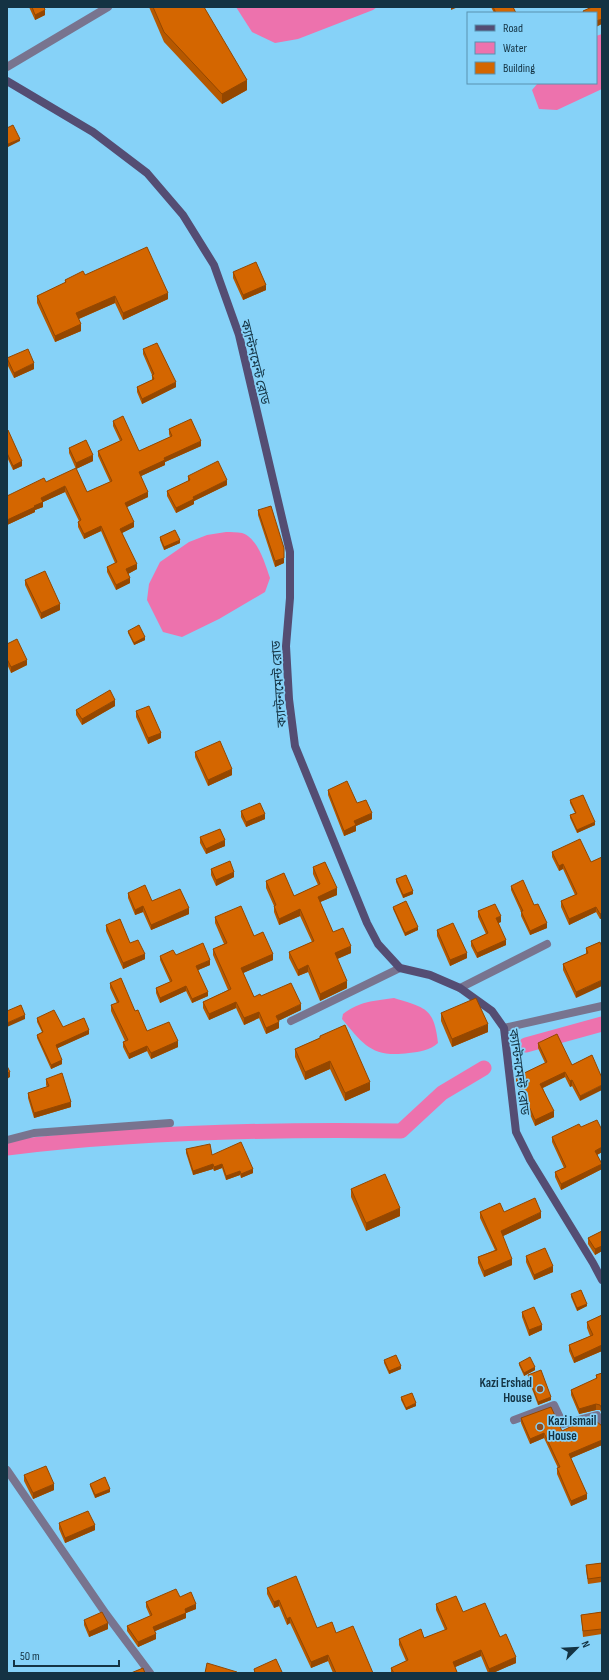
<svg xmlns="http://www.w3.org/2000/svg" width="609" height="1680" viewBox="0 0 609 1680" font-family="'Sofia Sans Condensed','Noto Sans Bengali',sans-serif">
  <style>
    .water { fill: #ed72ad }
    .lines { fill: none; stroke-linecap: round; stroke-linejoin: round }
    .canal { stroke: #ed72ad; stroke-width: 15 }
    .street { stroke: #78748f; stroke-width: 8 }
    .secondary { stroke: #544d73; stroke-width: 8 }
    .wall { fill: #b65800 }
    .shaded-wall { fill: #944700 }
    .building { fill: #d46600; stroke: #944700 }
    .poi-dot { fill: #904d1e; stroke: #86d2f8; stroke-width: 1.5 }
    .labels { text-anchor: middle; stroke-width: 3.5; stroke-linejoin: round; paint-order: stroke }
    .street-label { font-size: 13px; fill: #143343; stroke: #86d2f8 }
    .poi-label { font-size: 13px; font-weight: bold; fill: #143343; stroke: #86d2f8; text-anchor: end }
  </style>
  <rect width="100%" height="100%" fill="#86d2f8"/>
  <g class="water">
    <path d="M236,7h141l-4,3 -75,29 -23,4 -23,-11z"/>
    <path d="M602,34v55l-45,21 -18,-1 -7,-19 6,-7h58v-47z"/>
    <path d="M226,532c5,0 11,0 16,1 16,5 23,31 28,45l-5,14 -46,27 -37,18 -19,-5 -16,-32 2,-16 11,-22 29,-20 18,-7z"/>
    <path d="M394,998c31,10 40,9 44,45 -8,7 -18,9 -29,10 -37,5 -45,-8 -67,-34l1,-5c17,-13 31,-13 51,-16z"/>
  </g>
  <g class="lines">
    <g class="canal">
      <path d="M526,1045l76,-21"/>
      <path d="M7,1148c130,-16 263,-19 394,-17l41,-38 42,-25"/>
    </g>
    <g class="street">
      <path d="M7,67l101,-60"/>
      <path d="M460,988l87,-44"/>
      <path d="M291,1021l109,-53"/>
      <path d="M504,1028l98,-22"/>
      <path d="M7,1140l27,-7 136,-10"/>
      <path d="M514,1420l40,-15 9,19 34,-9 5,10"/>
      <path d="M7,1470l99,144 44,59"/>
    </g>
    <path class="secondary" d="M7,81l86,51 54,41 36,42 31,50 25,70 51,217v46l-4,48 3,53 6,47 72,177 11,21 22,24 30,7 30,13 32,23 12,17 12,104 14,28 63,103 9,17"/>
  </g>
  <g class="wall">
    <path d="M29,7h15l1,8 -10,5z"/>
    <path d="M149,7h55l43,83 -25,14 -58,-62z"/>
    <path d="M491,7h22l3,6h-22z"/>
    <path d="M233,272l33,18 -23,10 -10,-22z"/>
    <path d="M85,275l83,24 -45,21 -8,-17 -36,16 2,12 -26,11 -18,-39v-7l28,-13v-3z"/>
    <path d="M143,349l33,38 -34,17 -5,-12v-5l15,-7v-5l-9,-21z"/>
    <path d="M7,358l27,11 -20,9 -7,-14z"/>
    <path d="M113,421l26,30 31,-14 -1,-3v-5l32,17 -36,16v3l-24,11 7,21 -21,10 7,20 -12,6 15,36 -9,5 2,9 -14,7 -9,-18v-5l8,-4 -14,-32 -17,8 -6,-12v-5l1,-1 -14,-29 -22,10v5l-8,3v2l-28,13v-29l39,-14 41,10 23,-10 -12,-26v-5l22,-10 -7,-15z"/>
    <path d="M7,430l15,36 -9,4 -6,-13z"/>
    <path d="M69,448l24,13 -17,8 -7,-16z"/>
    <path d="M188,476l39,9 -33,16v3l-18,9 -9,-17v-5l21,-10z"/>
    <path d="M258,510l26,53 -9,4 -17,-52z"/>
    <path d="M160,537l20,6 -16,7 -4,-10z"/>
    <path d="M25,580l35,30 -19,9 -16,-34z"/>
    <path d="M128,631l17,9 -11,5 -6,-12z"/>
    <path d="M7,644l20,21 -16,8 -4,-9z"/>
    <path d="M115,706l-33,19 -6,-10v-5z"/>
    <path d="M136,711l25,27 -13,6 -12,-27z"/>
    <path d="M195,752l37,23 -24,11 -13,-29z"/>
    <path d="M328,790l29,13 15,16 -16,7v5l-12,5 -16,-41z"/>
    <path d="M570,800l25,25 -18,8 -7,-15v-3l5,-2 -5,-10z"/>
    <path d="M241,811l24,8 -19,8 -5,-10z"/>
    <path d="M200,837l25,9 -19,8 -6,-11z"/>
    <path d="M552,852l39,10 11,-5v61l-2,1 -4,-7 -27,13 -8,-18v-6l14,-6 -12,-26 -4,2 -7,-14z"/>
    <path d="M313,867l24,28 -17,7 13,30 18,21 -14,6 10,29 -27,13 -12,-29 -10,4 -9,-18v-6l23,-10 -12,-26 -21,9 -5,-13v-6l-8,-18v-7l28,15 24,-11 -5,-11z"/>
    <path d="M211,869l23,8 -18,9 -5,-11z"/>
    <path d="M396,879l17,15 -10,4 -7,-16z"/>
    <path d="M511,886l23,19 13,23 -17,7 -9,-19v-4l-10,-22z"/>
    <path d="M128,893l24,8 37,13 -38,16 -8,-18 -8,3 -7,-17z"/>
    <path d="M393,907l25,23 -13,6 -12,-27z"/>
    <path d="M478,911l23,11 -3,1 8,22 -29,13 -6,-12v-5l15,-7 -8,-17z"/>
    <path d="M215,917l39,19 19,24 -30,13 11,24 7,-1 40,14 -23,11 1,7 -13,6 -7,-16 -15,7 -8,-17 -27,12 -6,-12v-6l25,-12 -15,-35v-6l11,-5 -9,-21z"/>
    <path d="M106,925l24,18 15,16 -22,10 -17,-38z"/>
    <path d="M437,930l30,28 -17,8 -13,-30z"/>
    <path d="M600,942l-24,56 -13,-28v-6l23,-10v-6z"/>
    <path d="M176,955l34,10 -12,5 10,26 -16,7 -6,-12 -26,12 -4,-10v-5l14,-6 -10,-22v-4z"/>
    <path d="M110,983l25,28 12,20 31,16 -27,12 -4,-8 -18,8 -6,-12v-5l2,-1 -14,-30v-6l6,-2 -7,-15z"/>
    <path d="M441,1013l47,19 -36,15 -11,-26z"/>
    <path d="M37,1018l26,9 26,7 -32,14 5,16 -11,5 -14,-31v-3l5,-3 -5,-10z"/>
    <path d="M320,1036l50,54 -25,11 -15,-32 -25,11 -10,-23v-8l25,-11z"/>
    <path d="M538,1043l34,22 20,-10 -12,46 -8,-15 -2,1 -5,-10 -22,11 11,29 -19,9 -19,-44v-5l29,-14 -7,-15z"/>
    <path d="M46,1079l25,28 -37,11 -6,-20v-5l19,-6 -1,-2z"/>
    <path d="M581,1127l21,25 -5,3 5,14 -41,21 -6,-13v-5l9,-4 -12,-26v-5z"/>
    <path d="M186,1149l26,6 41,18 -12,5 -1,-3 -14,5 -4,-12 -8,3 -1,-2 -20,6 -7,-22z"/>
    <path d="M351,1189l49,27 -34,15 -15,-34z"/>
    <path d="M480,1212h24l37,6 -38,18 9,29 -28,12 -6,-14v-6l17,-7 -15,-32z"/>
    <path d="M602,1231v20l-7,4 -7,-11v-6z"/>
    <path d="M526,1256l27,16 -19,8 -8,-18z"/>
    <path d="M571,1294l16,12 -10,5 -6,-14z"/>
    <path d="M522,1312l20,18 -13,6 -7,-19z"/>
    <path d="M602,1315v36l-28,12 -5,-12v-6l21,-9 -3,-8v-6z"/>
    <path d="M384,1360l17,9 -12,5 -5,-11z"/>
    <path d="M519,1363l16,7 -11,6 -5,-11z"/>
    <path d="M602,1373v41l-2,-4h-4l-17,4 -8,-19v-5l25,-11v-4z"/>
    <path d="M528,1375l23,25 -13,5 -10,-27z"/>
    <path d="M401,1397l15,9 -10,4 -5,-10z"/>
    <path d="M521,1418l41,13 22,-11v-1l18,26 -31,13 16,41 -16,7 -14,-32v-6h1l-14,-30 -14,6 -9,-21z"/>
    <path d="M24,1475l30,15 -21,9 -9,-18z"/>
    <path d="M90,1484l20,8 -15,6 -5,-12z"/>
    <path d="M59,1523l36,7 -30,13 -6,-14z"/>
    <path d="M602,1563v19l-14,2 -2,-14v-5z"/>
    <path d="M267,1588l50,40 19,5 37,40h-40l-5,-12 -17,7 -21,-45 -3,2 -8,-19 -5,2 -7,-14z"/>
    <path d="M180,1597l16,12 -10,4v5l-31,13 1,8 -18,8 -11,-16v-5l23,-10 -4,-9v-5z"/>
    <path d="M436,1604l27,8 37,25 16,26 -23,10h-5l-7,-17 -26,11 2,6h-66v-5l15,-7 -7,-16v-6l25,-1 21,-8 -9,-20z"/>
    <path d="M602,1612v22l-19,3 -2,-22z"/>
    <path d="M84,1620l24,9 -19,8 -5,-12z"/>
  </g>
  <g class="shaded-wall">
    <path d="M451,7h7l-7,3z"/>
    <path d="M45,10v5l-10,5v-5z"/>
    <path d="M602,19v5l-6,3v-6z"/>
    <path d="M247,80v10l-25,14v-10z"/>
    <path d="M20,139v2l-12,6v-3z"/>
    <path d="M266,285v5l-23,10v-5z"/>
    <path d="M168,293v6l-45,21v-7z"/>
    <path d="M115,296v7l-39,17v-7z"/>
    <path d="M81,324v7l-26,11v-6z"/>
    <path d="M34,363v6l-20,9v-5z"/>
    <path d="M176,382v5l-34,17v-5z"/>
    <path d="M201,441v5l-36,16v3l-26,12v-5l25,-14z"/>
    <path d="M93,455v6l-17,8v-6z"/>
    <path d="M22,461v5l-9,4v-4z"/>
    <path d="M227,480v5l-33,16v3l-18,9v-5l17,-11z"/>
    <path d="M65,486v6l-22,10v5l-8,3v2l-28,13v-5l27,-14 7,-8z"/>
    <path d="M148,492v5l-23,11v-5z"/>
    <path d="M134,522v5l-14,7v-5z"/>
    <path d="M101,526v5l-17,8v-5z"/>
    <path d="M180,540v3l-16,7v-3z"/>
    <path d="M284,558v5l-9,4v-6z"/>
    <path d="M137,564v5l-11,6v-6z"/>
    <path d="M130,578v5l-14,7v-5z"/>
    <path d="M60,604v6l-19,9v-6z"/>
    <path d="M145,637v3l-11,5v-2z"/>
    <path d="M27,660v5l-16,8v-6z"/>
    <path d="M115,700v6l-33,19v-6z"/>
    <path d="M161,733v5l-13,6v-6z"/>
    <path d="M232,769v6l-24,11v-6z"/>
    <path d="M372,813v6l-16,7v5l-12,5v-5l10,-10z"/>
    <path d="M265,814v5l-19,8v-5z"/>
    <path d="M595,822v3l-18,8v-3z"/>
    <path d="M225,840v6l-19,8v-5z"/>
    <path d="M563,864v5l-4,2v-5z"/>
    <path d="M234,872v5l-18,9v-6z"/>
    <path d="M337,888v7l-19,8v-6z"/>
    <path d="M413,891v3l-10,4v-3z"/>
    <path d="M143,906v6l-8,3v-5z"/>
    <path d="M596,907v5l-27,13v-6z"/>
    <path d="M189,908v6l-38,16v-5z"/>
    <path d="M300,909v7l-21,9v-6z"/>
    <path d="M602,913v5l-2,1v-5z"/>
    <path d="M501,916v6l-5,2v-6z"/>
    <path d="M547,923v5l-17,7v-4z"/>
    <path d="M418,927v3l-13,6v-3z"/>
    <path d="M506,940v5l-29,13v-5z"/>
    <path d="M351,946v7l-16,7v-7z"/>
    <path d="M467,953v5l-17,8v-6z"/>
    <path d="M145,954v5l-22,10v-6z"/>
    <path d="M273,954v6l-32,14v-6z"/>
    <path d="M210,960v5l-14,6v-5z"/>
    <path d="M308,965v7l-10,4v-6z"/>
    <path d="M602,980v6l-26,12v-6z"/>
    <path d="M347,981v7l-27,13v-7z"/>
    <path d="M186,986v5l-26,12v-5z"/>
    <path d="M208,992v4l-16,7v-4z"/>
    <path d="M236,1002v6l-27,12v-6z"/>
    <path d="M301,1004v6l-25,12v-6z"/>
    <path d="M259,1012v6l-15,7v-7z"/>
    <path d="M25,1015v4l-18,8v-4z"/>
    <path d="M279,1022v6l-13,6v-6z"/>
    <path d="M488,1024v8l-36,15v-8z"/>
    <path d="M89,1030v4l-33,15v-4z"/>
    <path d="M178,1041v6l-27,12v-6z"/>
    <path d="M147,1046v5l-18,8v-5z"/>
    <path d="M62,1060v4l-11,5v-4z"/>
    <path d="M330,1061v8l-25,11v-8z"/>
    <path d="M10,1072v5l-3,2v-6z"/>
    <path d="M565,1072v5l-25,12v-5z"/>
    <path d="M572,1080v6l-2,1v-6z"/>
    <path d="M370,1082v8l-25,11v-8z"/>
    <path d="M602,1085v5l-22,11v-5z"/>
    <path d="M71,1102v5l-37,11v-5z"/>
    <path d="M554,1111v6l-19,9v-6z"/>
    <path d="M602,1147v5l-7,4v-5z"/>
    <path d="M213,1164v5l-20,6v-4z"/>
    <path d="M222,1164v4l-8,3v-4z"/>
    <path d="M602,1164v5l-41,21v-6z"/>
    <path d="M253,1169v4l-12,5v-4z"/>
    <path d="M240,1171v4l-14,5v-4z"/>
    <path d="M400,1208v8l-34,15v-8z"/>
    <path d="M541,1212v6l-40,19v-6z"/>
    <path d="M602,1246v5l-7,4v-6z"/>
    <path d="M512,1259v6l-28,12v-6z"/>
    <path d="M553,1266v6l-19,8v-5z"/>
    <path d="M587,1304v2l-10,5v-3z"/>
    <path d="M542,1325v5l-13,6v-6z"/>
    <path d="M602,1345v6l-28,12v-5z"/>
    <path d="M401,1366v3l-12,5v-3z"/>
    <path d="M535,1367v3l-11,6v-3z"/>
    <path d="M551,1397v3l-13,5v-3z"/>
    <path d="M416,1403v3l-10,4v-2z"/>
    <path d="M596,1404v6l-17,4v-5z"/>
    <path d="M544,1433v5l-14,6v-5z"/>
    <path d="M602,1440v5l-33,14v-5z"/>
    <path d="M54,1484v6l-21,9v-6z"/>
    <path d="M110,1489v3l-15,6v-3z"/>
    <path d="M587,1494v5l-16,7v-5z"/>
    <path d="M95,1525v5l-30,13v-5z"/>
    <path d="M279,1600v6l-5,2v-6z"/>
    <path d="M196,1604v5l-10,4v5l-33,14v-5l32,-18z"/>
    <path d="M290,1617v6l-3,2v-6z"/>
    <path d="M108,1623v6l-19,8v-5z"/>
    <path d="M156,1634v5l-18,8v-5z"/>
    <path d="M481,1650v6l-28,12v-6z"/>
    <path d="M328,1655v6l-17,7v-6z"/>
    <path d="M516,1657v6l-23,10h-4v-4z"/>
  </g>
  <g class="building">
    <path d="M32,7h12l1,3 -10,5z"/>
    <path d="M153,7h51l43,73 -25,14 -58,-62z"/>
    <path d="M493,7h20l3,6h-20z"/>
    <path d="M592,7h10v12l-6,2v-8h-12l-1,-2z"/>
    <path d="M13,125l7,14 -12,5 -1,-2v-14z"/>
    <path d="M147,247l21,46 -45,20 -8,-17 -39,17 5,11 -26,12 -18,-40 29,-14 -1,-2 18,-9 2,4z"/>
    <path d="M256,262l10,23 -23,10 -10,-23z"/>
    <path d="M157,343l19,39 -34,17 -5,-12 17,-8 -2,-4 2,-1 -11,-25z"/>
    <path d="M28,349l6,14 -20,10 -7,-15z"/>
    <path d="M123,416l16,35 33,-15 -3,-7 22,-10 10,22 -37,17 1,2 -26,12 9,20 -23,11 9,19 -14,7 17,35 -11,5 4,9 -14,7 -9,-18 10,-5 -16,-36 -17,8 -6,-12 3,-2 -16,-34 -24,12 2,4 -9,4 1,1 -28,13v-24l37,-18 2,4 30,-14 11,24 25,-11 -14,-30 24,-11 -9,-19z"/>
    <path d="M7,430h1l14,31 -9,5 -6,-13z"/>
    <path d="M86,440l7,15 -17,8 -7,-15z"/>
    <path d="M218,461l9,19 -34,17 1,2 -18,9 -9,-17 23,-11 -2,-4z"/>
    <path d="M271,506l13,42v10l-9,3 -17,-51z"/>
    <path d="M175,530l5,10 -16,7 -4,-10z"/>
    <path d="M45,571l15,33 -19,9 -16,-33z"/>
    <path d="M139,625l6,12 -11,6 -6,-12z"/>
    <path d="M17,639l10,21 -16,7 -4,-8v-15z"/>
    <path d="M110,690l5,10 -33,19 -6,-9z"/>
    <path d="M149,706l12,27 -13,5 -12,-27z"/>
    <path d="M220,741l12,28 -24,11 -13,-28z"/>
    <path d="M347,781l10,22 9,-3 6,13 -18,8 2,4 -12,6 -16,-41z"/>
    <path d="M583,795l12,27 -18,8 -7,-15 6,-2 -6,-13z"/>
    <path d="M260,803l5,11 -19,8 -5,-11z"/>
    <path d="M220,829l5,11 -19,9 -6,-12z"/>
    <path d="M580,839l11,23 11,-5v56l-2,1 -4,-7 -27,12 -8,-18 16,-7 -14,-30 -4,2 -7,-14z"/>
    <path d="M230,861l4,11 -18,8 -5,-11z"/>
    <path d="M325,862l12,26 -19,9 15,35 10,-4 8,18 -16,7 12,28 -27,13 -12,-29 -10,5 -9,-18 25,-11 -14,-32 -21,10 -5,-13 2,-1 -10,-24 18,-8 10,23 26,-12 -7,-17z"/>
    <path d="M406,875l7,16 -10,4 -7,-16z"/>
    <path d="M523,880l11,25 4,-1 9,19 -17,8 -9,-20h2l-12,-25z"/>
    <path d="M145,885l7,16 28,-12 9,19 -38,17 -8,-19 -8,4 -7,-17z"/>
    <path d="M406,901l12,26 -13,6 -12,-26z"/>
    <path d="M495,904l6,12 -5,2 10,22 -29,13 -6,-12 17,-8 -10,-22z"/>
    <path d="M241,906l13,30 9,-4 10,22 -32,14 13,29 6,-3 1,2 30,-13 10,21 -25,12 3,6 -13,6 -7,-16 -15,6 -8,-16 -27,12 -6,-12 28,-13 -18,-40 14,-6 -12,-26z"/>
    <path d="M120,919l10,24 8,-3 7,14 -22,9 -17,-38z"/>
    <path d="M453,923l14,30 -17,7 -13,-30z"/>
    <path d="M600,942l2,5v33l-26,12 -13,-28 25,-11 -2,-5z"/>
    <path d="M203,943l7,17 -14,6 12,26 -16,7 -6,-13 -26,12 -4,-10 16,-7 -12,-25 13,-6 3,5z"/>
    <path d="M121,978l14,33 3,-1 9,21 22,-9 9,19 -27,12 -4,-7 -18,8 -6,-12 5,-2 -17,-35 8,-3 -9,-19z"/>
    <path d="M476,998l12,26 -36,15 -11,-26z"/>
    <path d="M21,1005l4,10 -18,8v-12z"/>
    <path d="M54,1010l9,17 21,-9 5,12 -33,15 6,15 -11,5 -14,-30 6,-3 -6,-14z"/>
    <path d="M345,1025l25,57 -25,11 -15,-32 -25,11 -10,-23 25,-11v-2z"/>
    <path d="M557,1034l15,31 20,-10 10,23v7l-22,11 -8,-16 -2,1 -5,-9 -25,12 14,27 -19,9 -19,-43 31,-15 -9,-19z"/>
    <path d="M7,1066l3,6 -3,1z"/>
    <path d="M62,1073l9,29 -37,11 -6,-20 21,-7 -3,-7z"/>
    <path d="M597,1120l5,10v17l-7,4 7,13 -41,20 -6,-12 11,-5 -14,-30 27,-13 2,3z"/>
    <path d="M241,1142l12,27 -12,5 -1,-3 -14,5 -4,-12 -8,3 -1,-3 -20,7 -7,-22 24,-5 2,11z"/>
    <path d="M385,1174l15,34 -34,15 -15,-34z"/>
    <path d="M535,1198l6,14 -40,19 11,28 -28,12 -6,-14 19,-7 -17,-38 20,-9 4,9z"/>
    <path d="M602,1231v15l-7,3 -7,-11z"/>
    <path d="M545,1248l8,18 -19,9 -8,-19z"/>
    <path d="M581,1290l6,14 -10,4 -6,-14z"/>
    <path d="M534,1307l8,18 -13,5 -7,-18z"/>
    <path d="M602,1315v30l-28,13 -5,-13 24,-10 -6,-13z"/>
    <path d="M396,1355l5,11 -12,5 -5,-11z"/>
    <path d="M530,1357l5,10 -11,6 -5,-10z"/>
    <path d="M541,1370l10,27 -13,5 -10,-27z"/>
    <path d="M602,1373v36l-2,-4 -4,-1 -17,5 -8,-19 26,-12 -1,-3z"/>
    <path d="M412,1393l4,10 -10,5 -5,-11z"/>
    <path d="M551,1407l11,24 22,-11v-1l10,-3 3,6 4,3 1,2v13l-33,14 18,40 -16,7 -14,-33 3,-1 -16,-34 -14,6 -9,-21z"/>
    <path d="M46,1466l8,18 -21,9 -9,-18z"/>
    <path d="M105,1477l5,12 -15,6 -5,-11z"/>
    <path d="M88,1511l7,14 -30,13 -6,-15z"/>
    <path d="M602,1563v14l-14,2 -2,-14z"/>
    <path d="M296,1576l21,52 15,-6 4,11 17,-7 20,47h-37l-8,-18 -17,7 -21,-45 -3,2 -8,-19 -5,2 -7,-14z"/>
    <path d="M176,1589l4,8 11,-5 5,12 -11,5 1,4 -33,14 3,7 -18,8 -11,-16 25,-11 -6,-13z"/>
    <path d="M456,1596l7,16 22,-9 15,34 6,-3 10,23 -27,12 -8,-19 -28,12 4,10 -3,1h-60l-3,-5 17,-8 -9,-21 22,-10 3,9 23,-9 -11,-25z"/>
    <path d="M102,1612l6,11 -19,9 -5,-12z"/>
    <path d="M602,1612v17l-19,2 -2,-16z"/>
    <path d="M276,1659l6,13 -2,1h-25l-1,-4z"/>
    <path d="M207,1663l30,9v1h-32z"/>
    <path d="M143,1668l2,5h-14z"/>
  </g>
  <g class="poi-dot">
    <circle cx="540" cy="1389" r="4"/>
    <circle cx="540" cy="1427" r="4"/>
  </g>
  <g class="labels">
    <g class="street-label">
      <text transform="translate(256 362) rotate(76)" y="5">ক্যান্টনমেন্ট রোড</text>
      <text transform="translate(278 684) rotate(-94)" y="5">ক্যান্টনমেন্ট রোড</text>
      <text transform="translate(520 1072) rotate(82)" y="5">ক্যান্টনমেন্ট রোড</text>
    </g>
    <g class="poi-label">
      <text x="532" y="1387">Kazi Ershad<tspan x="532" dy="15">House</tspan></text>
      <text x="548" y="1425" text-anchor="start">Kazi Ismail<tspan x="548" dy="15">House</tspan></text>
    </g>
  </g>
  <rect width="609" height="1680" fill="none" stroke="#143343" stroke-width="16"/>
  <rect x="467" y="12" width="130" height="72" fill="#86d2f8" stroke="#5892b0"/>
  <rect x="475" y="25" width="20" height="6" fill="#544d73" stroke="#5892b0"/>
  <text x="503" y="32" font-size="12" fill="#143343">Road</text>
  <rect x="475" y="42" width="20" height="12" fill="#ed72ad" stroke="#5892b0"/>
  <text x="503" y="52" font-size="12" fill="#143343">Water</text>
  <rect x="475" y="62" width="20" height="12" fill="#d46600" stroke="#5892b0"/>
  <text x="503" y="72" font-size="12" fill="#143343">Building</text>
  <g transform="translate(577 1648) rotate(66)" stroke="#86d2f8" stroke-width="3" paint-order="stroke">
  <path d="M0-3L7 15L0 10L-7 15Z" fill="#143343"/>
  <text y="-6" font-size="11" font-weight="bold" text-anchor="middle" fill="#143343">N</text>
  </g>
  <path d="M14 1660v6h105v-6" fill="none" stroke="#143343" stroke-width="2"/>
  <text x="20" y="1660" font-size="12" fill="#143343" stroke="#86d2f8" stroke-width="3" paint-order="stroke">50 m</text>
</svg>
